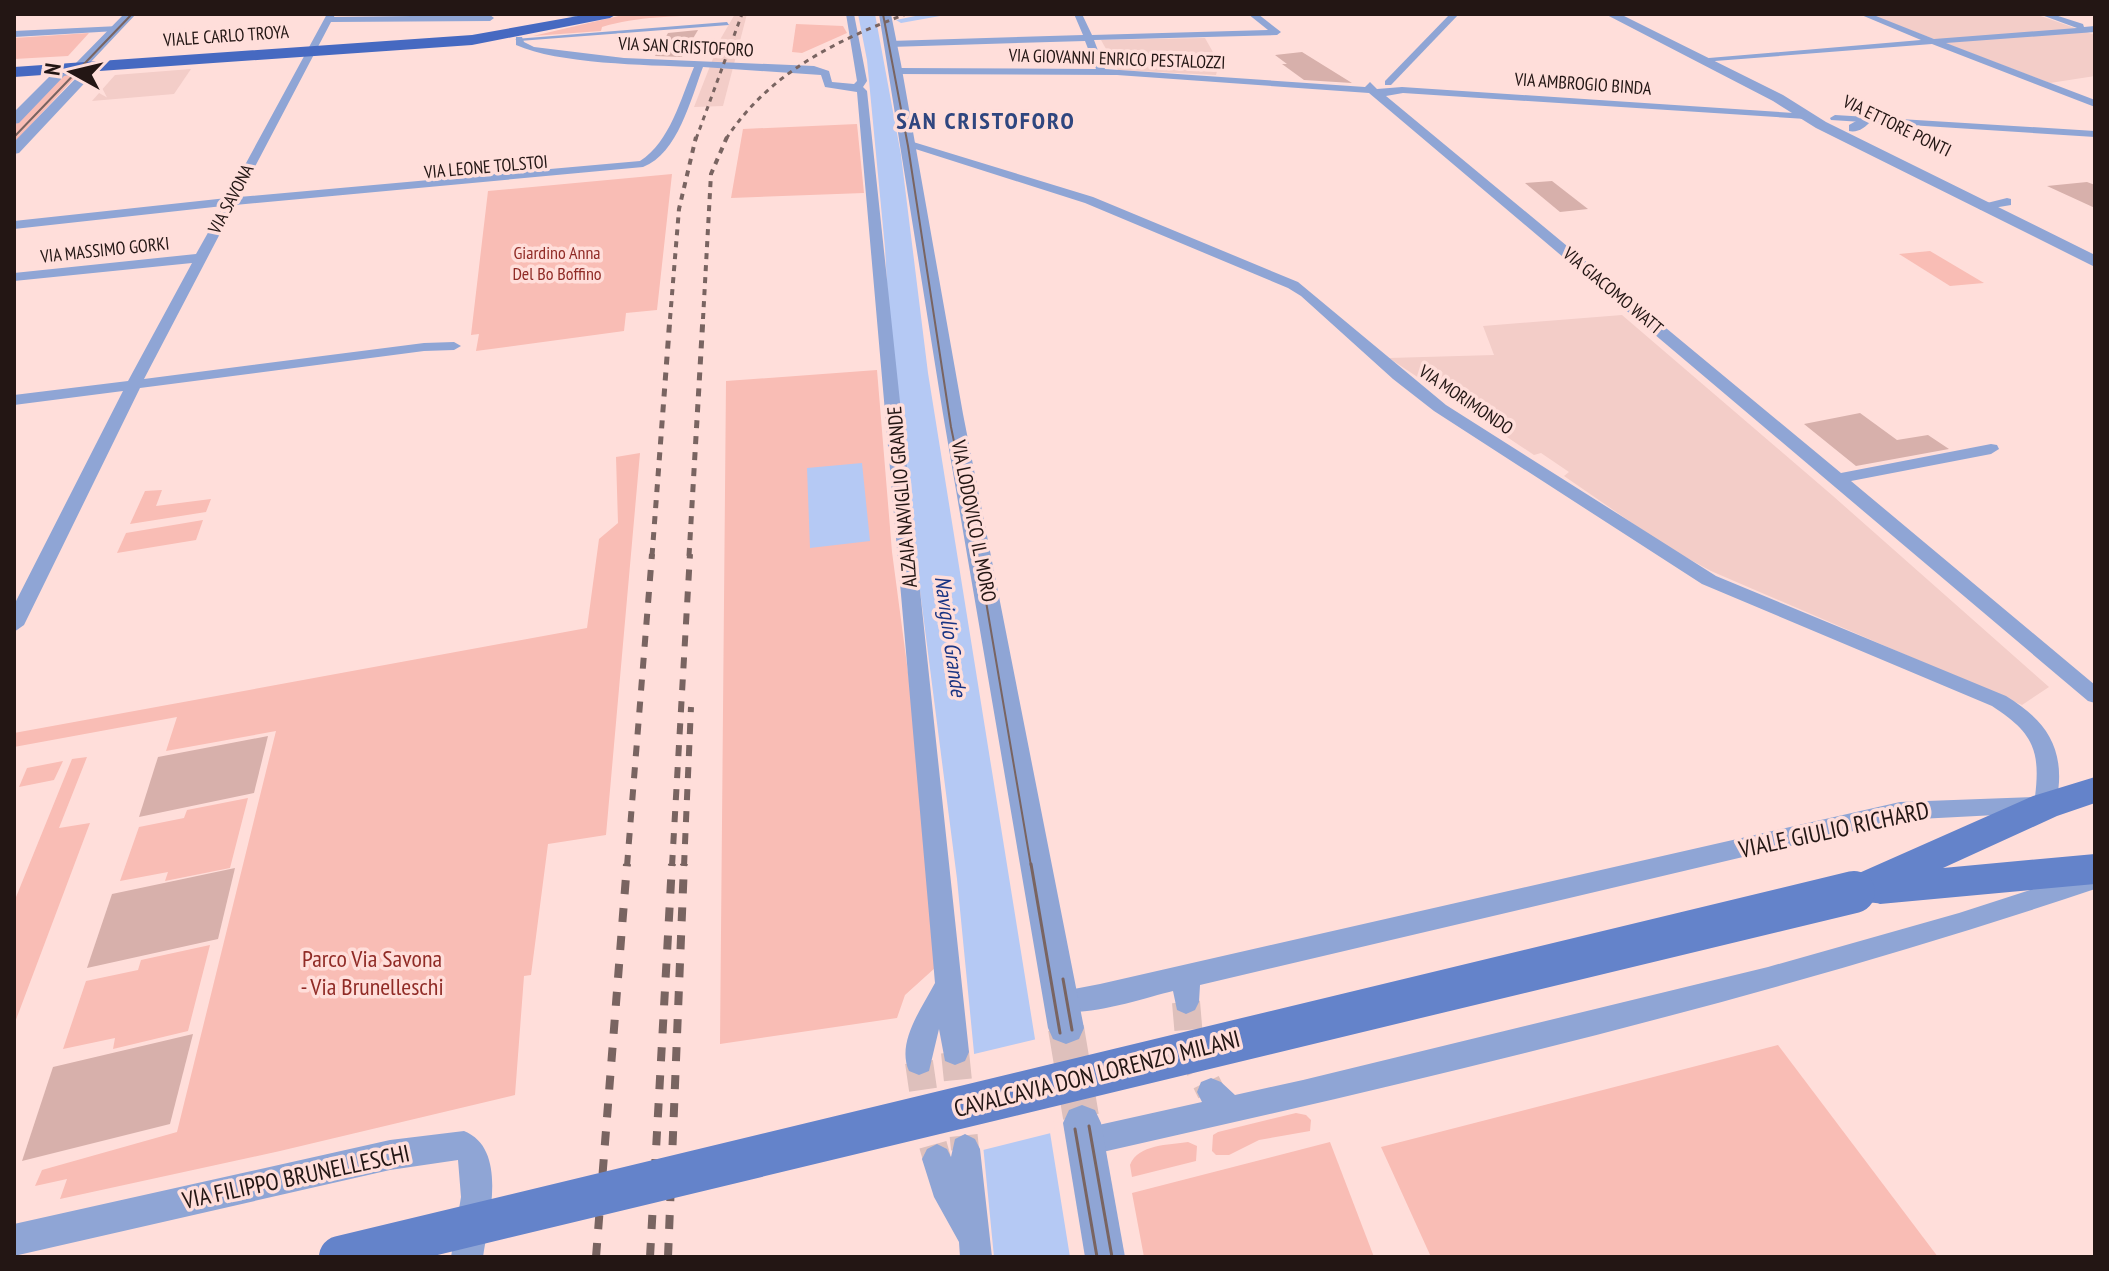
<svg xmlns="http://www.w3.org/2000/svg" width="2109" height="1271" viewBox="0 0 2109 1271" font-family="'PT Sans Narrow',sans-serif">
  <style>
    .built { fill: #f3cdc8 }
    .green { fill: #f9bdb5 }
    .water { fill: #b5c9f4 }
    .pier { fill: #ffdeda }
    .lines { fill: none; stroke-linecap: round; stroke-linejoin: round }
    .canal { fill: #b5c9f4; fill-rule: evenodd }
    .building { fill: #d7b0ab }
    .minor-tunnel { stroke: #dec0bc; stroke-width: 28; stroke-dasharray: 28 14; stroke-linecap: butt }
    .tertiary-tunnel { stroke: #dec0bc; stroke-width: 36; stroke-dasharray: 36 18; stroke-linecap: butt }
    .pedestrian { fill: #8fa5d5; fill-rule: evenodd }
    .minor { fill: #8fa5d5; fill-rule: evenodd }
    .tertiary { fill: #8fa5d5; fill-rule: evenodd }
    .secondary { fill: #6483ca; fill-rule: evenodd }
    .primary { fill: #4669c1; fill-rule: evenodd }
    .tram-far1 { stroke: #796461; stroke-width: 2 }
    .tram { stroke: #796461; stroke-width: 3 }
    .rail-far4 { stroke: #796461; stroke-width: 3; stroke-dasharray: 5 5; stroke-linecap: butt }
    .rail-far3 { stroke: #796461; stroke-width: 4; stroke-dasharray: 6 6; stroke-linecap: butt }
    .rail-far2 { stroke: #796461; stroke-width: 5; stroke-dasharray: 8 8; stroke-linecap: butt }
    .rail-far1 { stroke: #796461; stroke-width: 6; stroke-dasharray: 11 11; stroke-linecap: butt }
    .rail { stroke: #796461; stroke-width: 8; stroke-dasharray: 14 14; stroke-linecap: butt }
    .secondary-bridge { stroke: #6483ca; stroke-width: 42 }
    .labels { text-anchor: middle; stroke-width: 7; stroke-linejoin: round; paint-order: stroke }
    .far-street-label { font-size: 18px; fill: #231614; stroke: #ffdeda }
    .far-park-label { font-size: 18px; fill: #902b26; stroke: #ffdeda }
    .street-label { font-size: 20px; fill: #231614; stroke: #ffdeda }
    .water-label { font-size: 22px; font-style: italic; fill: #193483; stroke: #ffdeda }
    .far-district-label { font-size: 24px; font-weight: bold; letter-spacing: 2px; fill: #2f467f; stroke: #ffdeda }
    .near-street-label { font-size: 24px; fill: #231614; stroke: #ffdeda }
    .near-park-label { font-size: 24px; fill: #902b26; stroke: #ffdeda }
  </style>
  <rect width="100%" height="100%" fill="#ffdeda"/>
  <g class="built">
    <path d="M735,14h12l-24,92 -29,1 27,-69z"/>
    <path d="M1868,14h167l60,21v41l-45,7z"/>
    <path d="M1205,38l14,25 -3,12 -98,-5 -17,-30z"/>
    <path d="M191,69l-17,25 -82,7 23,-26z"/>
    <path d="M1622,315l211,181 216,191 -27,18 -311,-134 -44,-24 -103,-71 5,-4 -28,-19 -7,2 -145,-97 105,-3 -11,-29z"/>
  </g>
  <g class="green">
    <path d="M627,14h86c-37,3 -76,2 -111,13l-1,4 -68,5z"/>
    <path d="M796,24l47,2 4,7 -45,20 -10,-1z"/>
    <path d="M89,33l-21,23 -54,3v-21z"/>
    <path d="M81,71l-67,72v-17l52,-54z"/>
    <path d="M857,124l7,69 -133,5 12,-69z"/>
    <path d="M672,174l-15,136 -31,3 -2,18 -148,20 3,-17 -8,1 17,-144z"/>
    <path d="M1930,251l54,32 -34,3 -51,-32z"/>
    <path d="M877,370l15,182 54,406 -41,37 -8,23 -177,26 6,-663z"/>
    <path d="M640,453l-34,382 -58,9 -17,131 -7,1 -9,119 -235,56 -220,48 7,-20 -32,7 7,-16 135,-38 99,-401 -110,20 11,-34 -163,30v-14l573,-105 12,-89 19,-16 -2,-66z"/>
    <path d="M162,490l-6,16 55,-7 -5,13 -76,12 15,-33z"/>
    <path d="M203,520l-7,20 -79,13 9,-20z"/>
    <path d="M87,757l-28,71 31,-5 -76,202v-123l58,-143z"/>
    <path d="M63,761l-9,19 -35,7 8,-19z"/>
    <path d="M248,798l-18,70 -65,13 3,-9 -48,9 19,-54 45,-9 3,-8z"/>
    <path d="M210,945l-22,86 -75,18 2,-11 -52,11 23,-68 52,-11 3,-10z"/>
    <path d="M1778,1045l160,212h-507l-50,-110z"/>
    <path d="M1296,1113l10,2 5,5 -1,11 -51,9 -30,15h-13l-4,-4 1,-16 5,-3z"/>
    <path d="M1188,1142l9,4 -1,15 -64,16 -2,-12c8,-21 39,-20 58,-23z"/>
    <path d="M1330,1142l44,115h-230l-12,-64z"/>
  </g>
  <g class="water">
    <path d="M858,14h17l26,141 27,218 142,884h-76l-37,-378 -65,-507 -7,-124 -18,-188z"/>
    <path d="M862,463l8,78 -60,7 -3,-80z"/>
  </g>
  <path class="pier" d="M1041,1038l14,94 -76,19 -9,-96z"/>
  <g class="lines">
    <path class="canal" d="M925,14h26l-50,9 -5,-3z"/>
  </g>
  <g class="building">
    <path d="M698,30l-16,27 -27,-1 13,-23z"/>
    <path d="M1302,52l50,31 -48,-3 -22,-16h5l-12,-9z"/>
    <path d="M1552,181l36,28 -28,3 -35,-29z"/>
    <path d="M2087,182l8,3v23l-48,-22z"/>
    <path d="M1860,413l37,27 31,-5 21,14 -93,17 -52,-42z"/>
    <path d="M268,736l-14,57 -115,24 19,-60z"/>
    <path d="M235,868l-17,71 -131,29 25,-74z"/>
    <path d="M193,1034l-23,90 -148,37 31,-94z"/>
  </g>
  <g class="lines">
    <g class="minor-tunnel">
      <path d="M1186,1002l4,47 21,43"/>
      <path d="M955,1052l10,97"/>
      <path d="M919,1062l10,69 8,28"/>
    </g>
    <path class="tertiary-tunnel" d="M1066,1028l16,95"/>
    <path class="pedestrian" d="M727,22l2,3 -210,16 -4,-2z"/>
    <g class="minor">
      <path d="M327,14h8l-1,3 156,-2 4,3 -4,3 -159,1 -92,175 401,-36c30,-19 41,-63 54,-94 -48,-2 -136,-3 -178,-22v-8h6l2,5 10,5 90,11 190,8 15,5 3,11 22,2 3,-3 -11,-67h8l13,67 -4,6 4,4 102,961 -4,9 -10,4 -10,-4 -6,-32 -10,42 -10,4 -10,-4c-13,-29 13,-63 26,-88l-78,-891 -32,-5 -4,-12 -118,-8c-12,31 -25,87 -60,100l-408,38 -91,174 280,-36 30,-1 7,4 -7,4 -30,1 -284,37 -116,237 -10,7v-27l109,-214 -109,14v-10l114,-14 64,-118 -178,18v-8l182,-19 27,-48 -209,23v-8l213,-23z"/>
      <path d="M547,14h33l-4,3z"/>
      <path d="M1074,14h8l10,21 176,-5 -20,-16h10l23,18 -4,3 -183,5 11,29 260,18 5,-5 7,7 25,-2 408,27 1,2 -5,3 -403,-26 -17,3 455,377 150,-29 6,1 2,4 -8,5 -140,27 244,204v18l-7,-2 -719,-608 -252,-18 -221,-1 -5,-3 5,-3 200,1 -11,-28 -195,6 -5,-3 5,-3 193,-6z"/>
      <path d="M1450,14h9l-68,71h-6v-4z"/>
      <path d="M1859,14h12l63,25 143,-11 -38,-14h13l31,10 1,3 11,-1v6l-149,11 149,57v7l-163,-63 -230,18 -5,-3 224,-19z"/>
      <path d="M119,26l-3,5 -102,6v-6z"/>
      <path d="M1835,115l260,16v6l-264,-17 -1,-2z"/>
      <path d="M910,141l183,56 205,85 148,123 270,171 290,120c34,21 55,44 53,86 -1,10 -1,21 -6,30l-153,8 -700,165 -1,17 -4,8 -9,4 -9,-4 -4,-19c-30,7 -92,29 -120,18l-4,-8 4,-8 47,-9 800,-182 135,-5c6,-48 -3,-65 -43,-91l-290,-122 -268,-173 -41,-32 -92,-83 -13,-8 -203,-85 -179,-57 -1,-2z"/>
      <path d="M2007,198l4,1v6l-30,5 -6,-4z"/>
      <path d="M2095,869v20c-330,111 -670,191 -1010,267l-10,-4 -5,-10 5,-10 10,-4 117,-26 -5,-10 4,-10 10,-4 10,4 14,13 68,-15 465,-113 191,-54z"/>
      <path d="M464,1131c45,18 24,90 19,126h-32l10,-60 -3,-37 -68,10 -376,86v-32l376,-84z"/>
      <path d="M965,1134l10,5 5,10 12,108h-32l-1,-15 -25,-45 -12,-38 5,-10 10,-5 10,5 4,8 4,-18z"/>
    </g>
    <g class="tertiary">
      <path d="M124,14h12l-49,52 7,1v6l-75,80 -5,1v-12l68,-70 -18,4 -45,47 -5,1v-12l42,-42 19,-6z"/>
      <path d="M879,14h12l10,50 62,350 121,614 -5,11 -13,5 -13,-5 -5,-11 -105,-614z"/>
      <path d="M1605,14h15l163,81 43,27 269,133v12l-279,-139 -43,-27z"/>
      <path d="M1865,116l7,4c-6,7 -14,13 -23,11v-6z"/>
      <path d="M1082,1105l13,5 6,13 24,134h-40l-22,-134 6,-13z"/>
    </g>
    <path class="secondary" d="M2095,777v26l-38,13 -114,52 152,-14v30l-215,20c-14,-4 -24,4 -39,-1l-6,-11 6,-11 192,-85z"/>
    <path class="primary" d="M589,14h28l-7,4 -138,27 -458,32v-10l458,-32z"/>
    <g class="tram-far1">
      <path d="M883,14l25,132 43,281 31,151 49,288"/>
      <path d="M14,137l118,-123"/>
    </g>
    <g class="tram">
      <path d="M1031,864l29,169"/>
      <path d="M1063,979l9,51"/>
      <path d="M1089,1126l23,131"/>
      <path d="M1075,1129l22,128"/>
    </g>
    <g class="rail-far4">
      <path d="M696,139l46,-125"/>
      <path d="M726,139c43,-66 109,-98 180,-125"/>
    </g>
    <g class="rail-far3">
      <path d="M670,319l9,-110 17,-72"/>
      <path d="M703,319l8,-145 16,-37"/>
    </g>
    <g class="rail-far2">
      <path d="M652,556l18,-239"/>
      <path d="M689,556l14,-239"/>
    </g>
    <g class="rail-far1">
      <path d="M627,866l25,-312"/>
      <path d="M672,866l18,-312"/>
      <path d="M684,866l7,-159"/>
    </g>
    <g class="rail">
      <path d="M596,1257l31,-393"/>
      <path d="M650,1257l22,-393"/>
      <path d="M668,1257l16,-393"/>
    </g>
    <path class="secondary-bridge" d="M340,1257l1514,-365"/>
  </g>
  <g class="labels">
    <g class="far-street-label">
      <text transform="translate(226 36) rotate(-4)" y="6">VIALE CARLO TROYA</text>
      <text transform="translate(686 47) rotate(3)" y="6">VIA SAN CRISTOFORO</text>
      <text transform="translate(1117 59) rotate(2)" y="6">VIA GIOVANNI ENRICO PESTALOZZI</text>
      <text transform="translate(1583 84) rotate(4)" y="6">VIA AMBROGIO BINDA</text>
      <text transform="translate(1897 126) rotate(26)" y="6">VIA ETTORE PONTI</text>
      <text transform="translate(486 167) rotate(-5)" y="6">VIA LEONE TOLSTOI</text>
      <text transform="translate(231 199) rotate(-62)" y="6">VIA SAVONA</text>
      <text transform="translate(105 250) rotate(-6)" y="6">VIA MASSIMO GORKI</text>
      <text transform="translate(1613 291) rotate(40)" y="6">VIA GIACOMO WATT</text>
      <text transform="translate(1466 400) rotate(34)" y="6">VIA MORIMONDO</text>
    </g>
    <g class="far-park-label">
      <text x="557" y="259">Giardino Anna<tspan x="557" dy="21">Del Bo Boffino</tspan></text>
    </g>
    <g class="street-label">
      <text transform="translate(902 497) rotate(-95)" y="7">ALZAIA NAVIGLIO GRANDE</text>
      <text transform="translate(974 521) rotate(79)" y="7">VIA LODOVICO IL MORO</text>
    </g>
    <g class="water-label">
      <text transform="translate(951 636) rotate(82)" y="8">Naviglio Grande</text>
    </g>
    <g class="far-district-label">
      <text x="986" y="129">SAN CRISTOFORO</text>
    </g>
    <g class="near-street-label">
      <text transform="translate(1834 830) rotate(-12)" y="8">VIALE GIULIO RICHARD</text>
      <text transform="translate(1097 1074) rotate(-14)" y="8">CAVALCAVIA DON LORENZO MILANI</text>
      <text transform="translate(296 1177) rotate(-12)" y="8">VIA FILIPPO BRUNELLESCHI</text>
    </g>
    <g class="near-park-label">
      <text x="372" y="967">Parco Via Savona<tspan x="372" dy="28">- Via Brunelleschi</tspan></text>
    </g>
  </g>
  <rect width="2109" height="1271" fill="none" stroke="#231614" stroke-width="32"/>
  <g transform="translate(72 72) rotate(278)" stroke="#ffdeda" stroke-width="6" paint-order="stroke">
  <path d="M0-6L14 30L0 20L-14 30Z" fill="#231614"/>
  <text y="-12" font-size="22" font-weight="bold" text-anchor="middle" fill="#231614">N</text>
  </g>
</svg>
